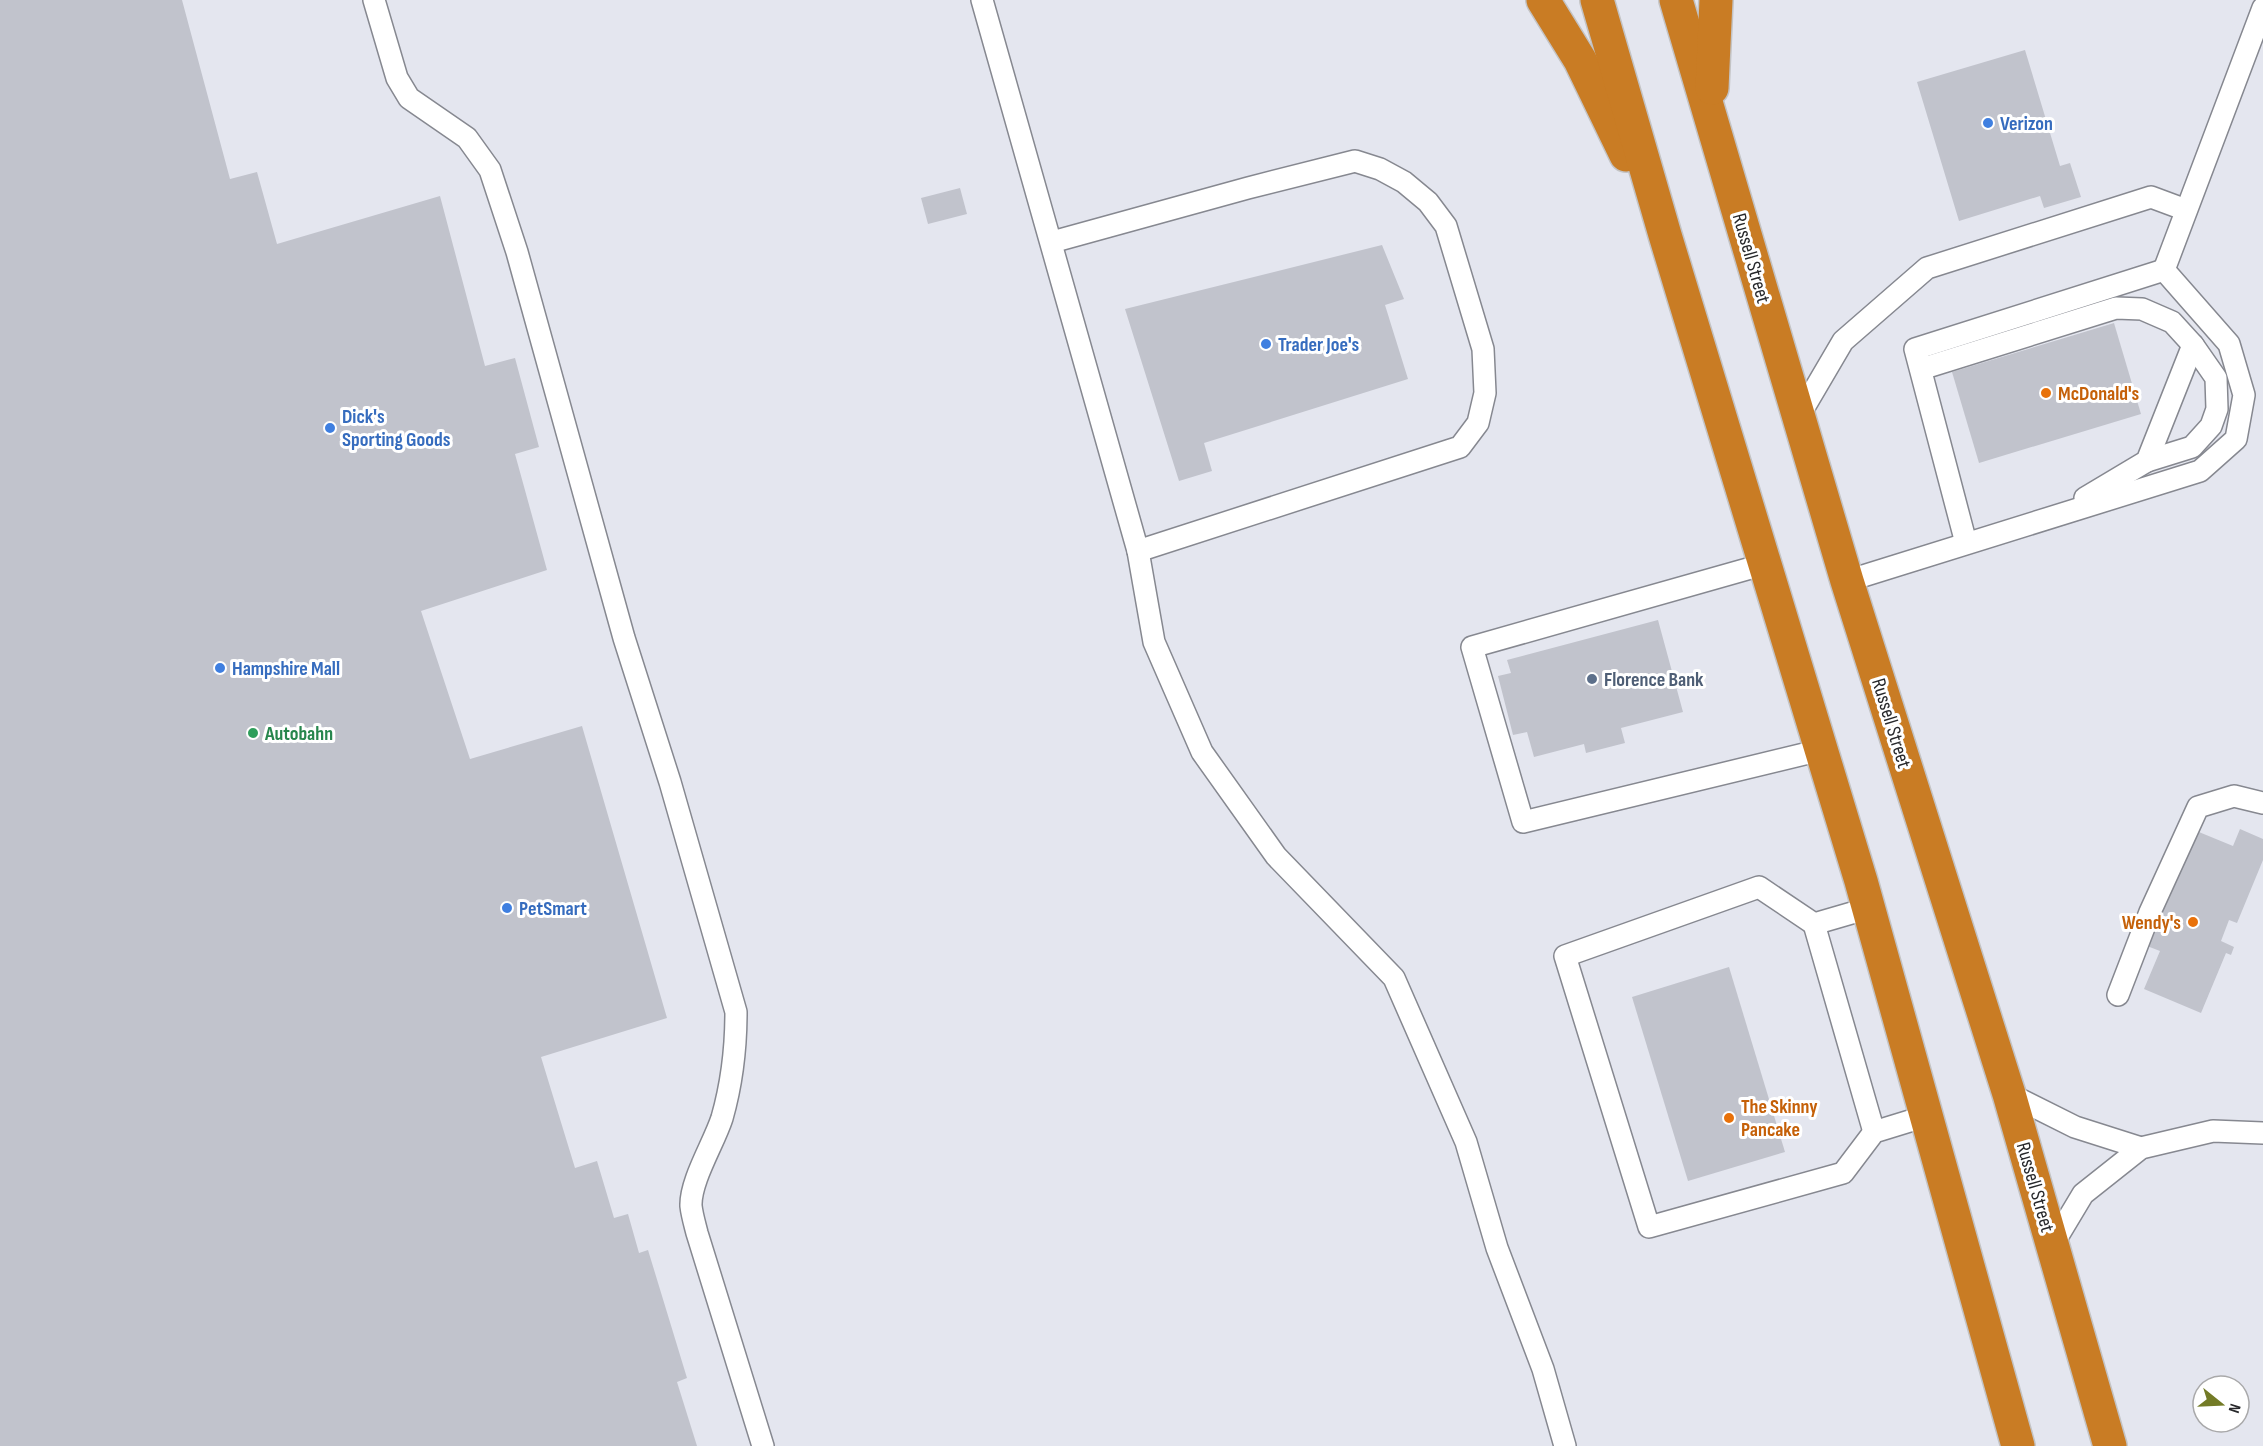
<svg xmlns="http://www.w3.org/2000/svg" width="2263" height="1446" viewBox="0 0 2263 1446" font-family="'Sofia Sans Condensed',sans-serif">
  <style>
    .building { fill: #c1c3cc }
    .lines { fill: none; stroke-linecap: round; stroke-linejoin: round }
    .lane-casing { stroke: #868890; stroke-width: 24 }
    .highway-casing { stroke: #c3c3c4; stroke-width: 36 }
    .lane { stroke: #fff; stroke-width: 21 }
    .highway { stroke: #c97c24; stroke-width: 33 }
    .shop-dot { fill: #3f7fe0; stroke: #fff; stroke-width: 2 }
    .food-dot { fill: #e8710a; stroke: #fff; stroke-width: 2 }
    .service-dot { fill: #5c6f8a; stroke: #fff; stroke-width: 2 }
    .leisure-dot { fill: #2e9e5b; stroke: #fff; stroke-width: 2 }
    .labels { text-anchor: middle; stroke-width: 6; stroke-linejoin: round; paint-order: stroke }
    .shop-label { font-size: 20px; font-weight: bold; fill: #366cbe; stroke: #fff; text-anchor: start }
    .street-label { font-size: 20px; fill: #27282b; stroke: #fff }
    .food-label { font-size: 20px; font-weight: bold; fill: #c56008; stroke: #fff; text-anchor: start }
    .service-label { font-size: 20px; font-weight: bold; fill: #4e5e75; stroke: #fff; text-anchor: start }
    .leisure-label { font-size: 20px; font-weight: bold; fill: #27864d; stroke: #fff; text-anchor: start }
  </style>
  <rect width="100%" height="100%" fill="#e4e6ef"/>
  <g class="building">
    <path d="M0,0h182l48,179 27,-7 20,72 163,-48 45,170 30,-8 24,89 -24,7 32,116 -126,41 49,148 112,-33 85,292 -126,39 34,111 22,-7 17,57 14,-4 11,39 9,-3 39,128 -10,4 20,64h-697z"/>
    <path d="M2025,50l35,116 10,-3 11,34 -37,11 -4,-12 -81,25 -42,-139z"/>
    <path d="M960,188l7,26 -39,10 -7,-26z"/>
    <path d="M1382,245l22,54 -19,6 23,74 -204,64 8,28 -33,10 -54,-172z"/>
    <path d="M2114,323l27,91 -162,49 -27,-91z"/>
    <path d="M1658,620l25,92 -62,16 4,15 -39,10 -2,-9 -50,13 -7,-25 -14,3 -15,-59 13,-3 -4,-13z"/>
    <path d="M2240,829l23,10v21l-26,63 -8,-3 -8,21 13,6 -3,8 -5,-2 -25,60 -57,-24 16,-38 -13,-5 47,-116 39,16z"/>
    <path d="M1729,967l56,185 -97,29 -56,-184z"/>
  </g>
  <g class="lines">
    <defs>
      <g id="lane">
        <path d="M374,0l23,78 12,20 58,40 23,32 27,82 107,386 46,144 66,230c0,36 -4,71 -14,106 -8,25 -32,63 -31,88 1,9 4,19 6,27l66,213"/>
        <path d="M982,0l156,551 16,91 48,110 74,104 118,122 72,164 31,106 46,121 22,77"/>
        <path d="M1052,242l196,-54 107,-27 25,8 24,13 24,20 18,24 37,123 2,44 -7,30 -18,24 -322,104"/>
        <path d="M2164,270l99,-262"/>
        <path d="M1921,369l195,-61 26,1 30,13 21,23 -46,116 -62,37"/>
        <path d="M1799,416l44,-75 84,-73 224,-71 35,13"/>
        <path d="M2147,461l45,-14 19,-21 6,-17 -1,-31 -23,-33"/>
        <path d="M1966,543l-51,-194 249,-79"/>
        <path d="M1765,564l-293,83 51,175 298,-72"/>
        <path d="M1847,581l353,-110 36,-32 8,-44 -15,-51 -65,-74"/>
        <path d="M1869,908l-55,16 -55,-37 -194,69 84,271 194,-54 31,-41 52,-16"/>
        <path d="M1814,924l60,208"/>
        <path d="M2118,995l32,-83 48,-105 36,-11 29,7"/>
        <path d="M2009,1094l66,33 66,21"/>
        <path d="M2053,1244l30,-50 58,-46 72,-17 50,2"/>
      </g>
      <g id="highway">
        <path d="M1543,0l37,60 46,95"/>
        <path d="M1597,0l68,235 196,646 157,565"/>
        <path d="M1676,0l171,581 162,513 101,352"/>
        <path d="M1712,88l4,-88"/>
      </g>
    </defs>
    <use href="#lane" class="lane-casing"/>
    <use href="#highway" class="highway-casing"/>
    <use href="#lane" class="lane"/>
    <use href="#highway" class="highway"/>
  </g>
  <g class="shop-dot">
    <circle cx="1988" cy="123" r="6"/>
    <circle cx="1266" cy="344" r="6"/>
    <circle cx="330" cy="428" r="6"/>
    <circle cx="220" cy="668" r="6"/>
    <circle cx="507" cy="908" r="6"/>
  </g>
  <g class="food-dot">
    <circle cx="2046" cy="393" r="6"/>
    <circle cx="2193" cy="922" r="6"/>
    <circle cx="1729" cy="1118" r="6"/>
  </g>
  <circle class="service-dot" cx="1592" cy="679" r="6"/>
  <circle class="leisure-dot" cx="253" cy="733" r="6"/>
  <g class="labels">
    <g class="shop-label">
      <text x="2000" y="130">Verizon</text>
      <text x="1278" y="351">Trader Joe's</text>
      <text x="342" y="423">Dick's<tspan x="342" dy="23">Sporting Goods</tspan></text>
      <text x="232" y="675">Hampshire Mall</text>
      <text x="519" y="915">PetSmart</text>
    </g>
    <g class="street-label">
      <text transform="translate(1752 258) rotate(74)" y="7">Russell Street</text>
      <text transform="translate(1892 723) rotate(73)" y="7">Russell Street</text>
      <text transform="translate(2036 1187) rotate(74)" y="7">Russell Street</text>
    </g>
    <g class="food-label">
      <text x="2058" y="400">McDonald's</text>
      <text x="2181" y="929" text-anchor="end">Wendy's</text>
      <text x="1741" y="1113">The Skinny<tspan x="1741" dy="23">Pancake</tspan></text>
    </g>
    <g class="service-label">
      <text x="1604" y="686">Florence Bank</text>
    </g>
    <g class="leisure-label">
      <text x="265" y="740">Autobahn</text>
    </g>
  </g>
  <g transform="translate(2221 1404) rotate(108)"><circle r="28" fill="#ffffff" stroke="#a9a9aa" stroke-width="1.5"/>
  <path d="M0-4.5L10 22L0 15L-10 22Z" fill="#737b26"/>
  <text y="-9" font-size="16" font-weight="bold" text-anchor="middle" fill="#27282b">N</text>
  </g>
</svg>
